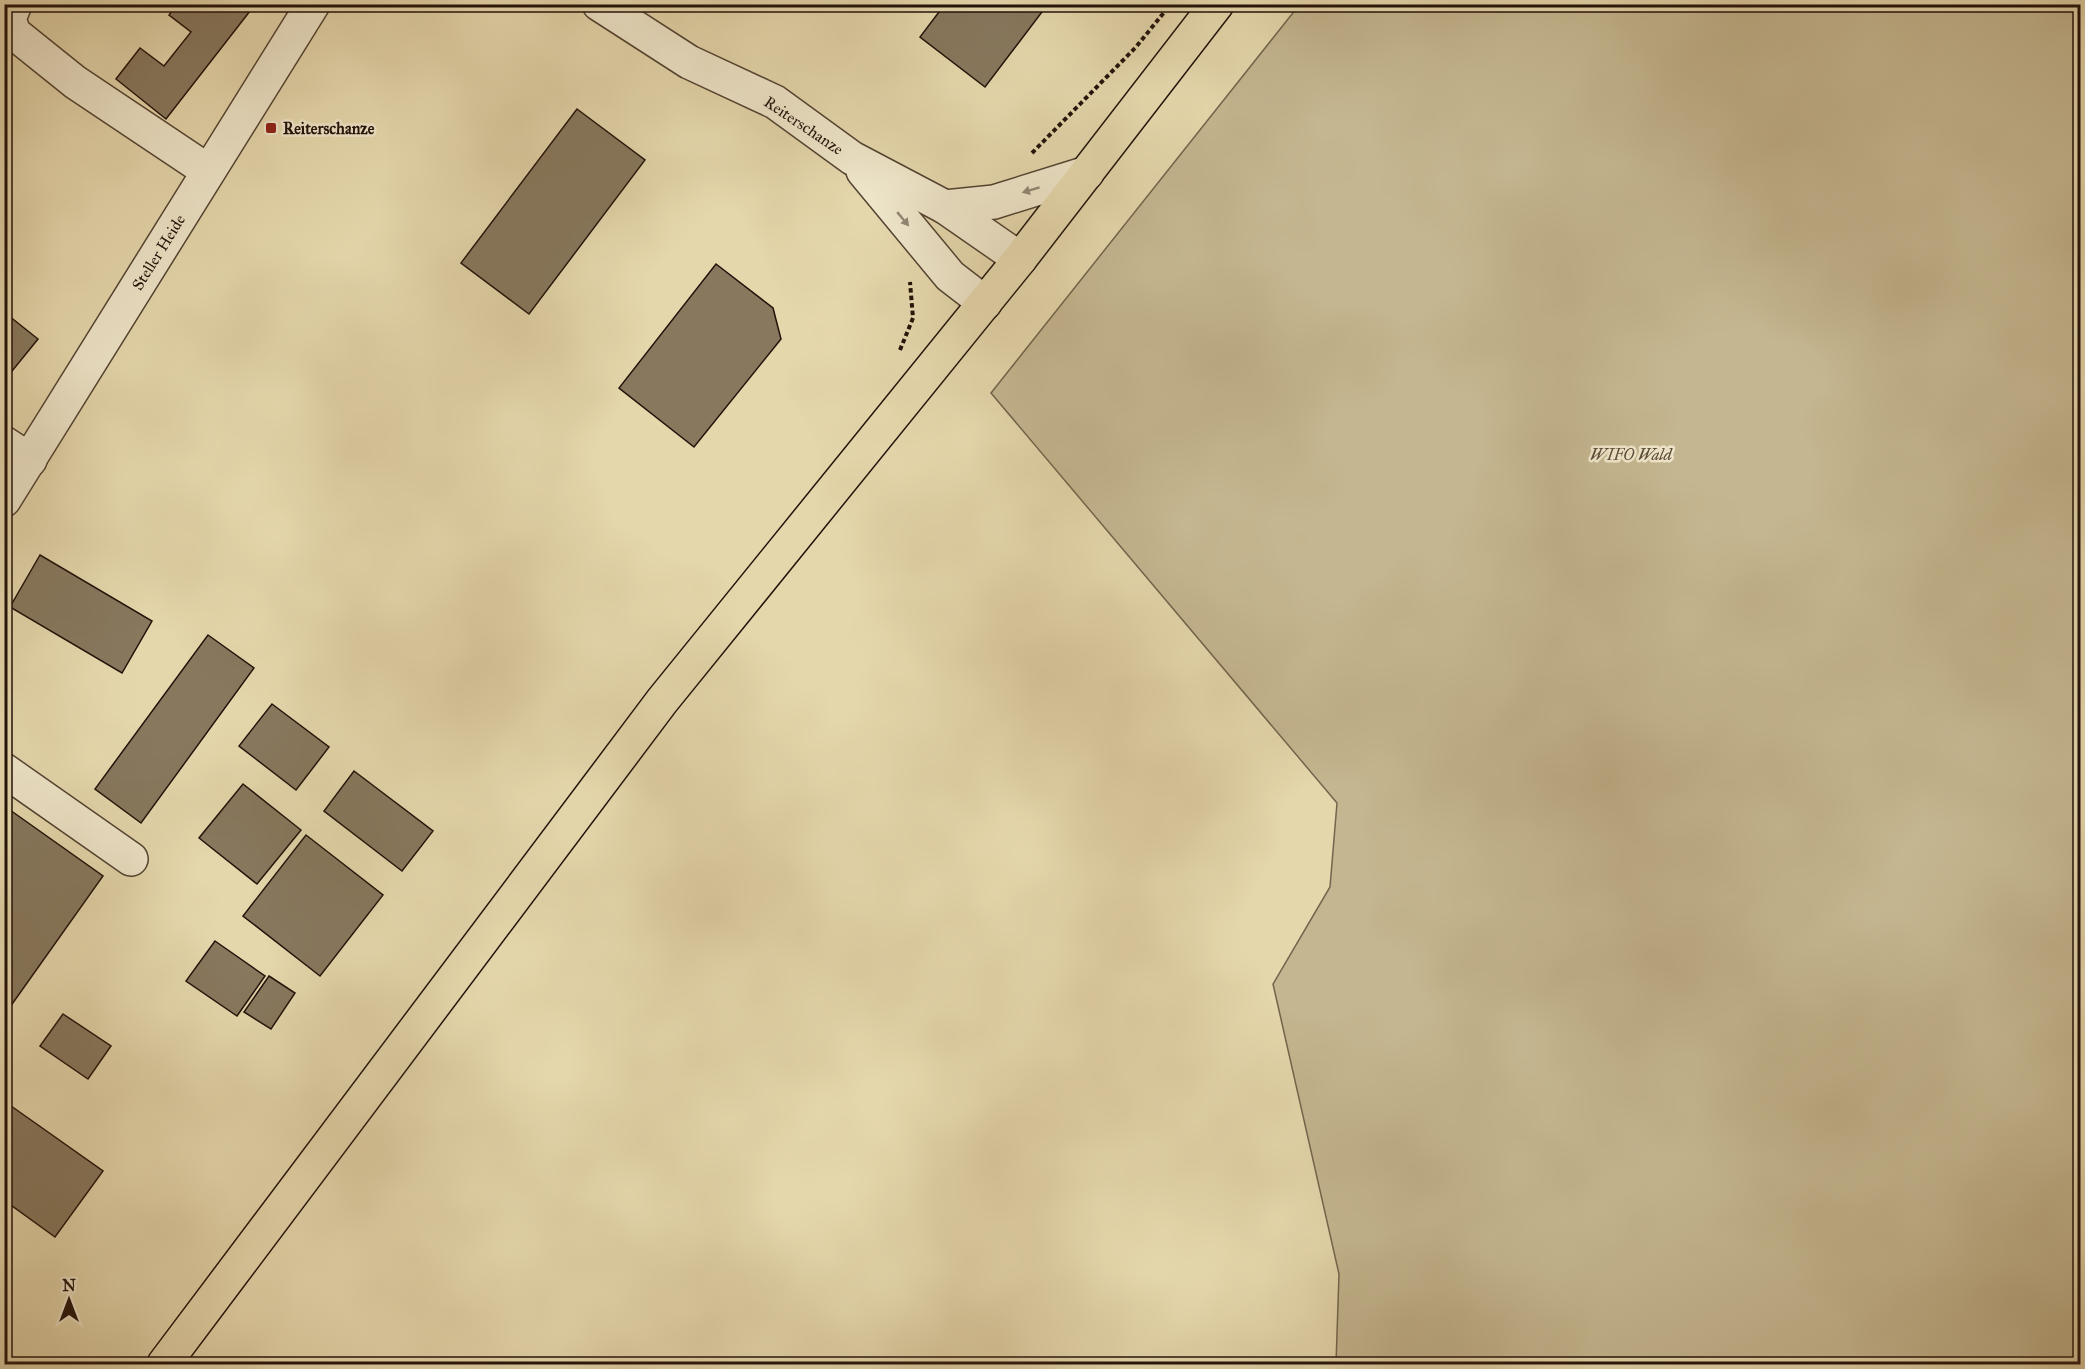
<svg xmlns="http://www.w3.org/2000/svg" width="2085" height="1369" viewBox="0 0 2085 1369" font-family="'IM FELL Great Primer',serif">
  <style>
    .green { fill: #c4b690; stroke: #73644d; stroke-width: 1.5 }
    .building { fill: #87785e; stroke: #22120a; stroke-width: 1.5 }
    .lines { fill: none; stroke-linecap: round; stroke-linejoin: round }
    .minor-casing { stroke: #534332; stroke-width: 36 }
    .major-casing { stroke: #22120a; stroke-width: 36 }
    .path { stroke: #22120a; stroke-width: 4; stroke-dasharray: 4.5 3; stroke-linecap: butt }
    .minor { stroke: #eee5c9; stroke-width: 33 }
    .major { stroke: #e5d7ac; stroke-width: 33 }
    .oneway { fill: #928673 }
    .poi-dot { fill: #8f2418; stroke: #eee5c9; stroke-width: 2 }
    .labels { text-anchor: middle; stroke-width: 5; stroke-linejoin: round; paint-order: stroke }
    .street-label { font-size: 16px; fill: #22120a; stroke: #eee5c9 }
    .poi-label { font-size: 16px; font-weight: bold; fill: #22120a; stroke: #eee5c9; text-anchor: start }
    .park-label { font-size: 16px; font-style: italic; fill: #5b4b39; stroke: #eee5c9 }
  </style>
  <rect width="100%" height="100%" fill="#e5d7ac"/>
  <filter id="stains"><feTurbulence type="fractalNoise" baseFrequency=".00333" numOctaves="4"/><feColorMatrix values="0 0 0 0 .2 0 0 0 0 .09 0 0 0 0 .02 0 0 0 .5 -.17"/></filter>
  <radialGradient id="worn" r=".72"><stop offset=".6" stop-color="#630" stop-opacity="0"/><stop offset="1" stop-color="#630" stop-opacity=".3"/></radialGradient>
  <path class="green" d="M1300,4l780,1v1359h-744l3,-90 -66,-290 57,-97 7,-84 -346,-410z"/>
  <g class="building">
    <path d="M177,4h65l8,7 -84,108 -50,-40 24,-31 24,18 27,-34 -22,-17z"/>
    <path d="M945,4h103l-63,83 -65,-50z"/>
    <path d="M577,109l68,51 -116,154 -68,-51z"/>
    <path d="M716,264l57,44 8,31 -87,108 -75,-59z"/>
    <path d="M4,312l34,27 -34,42z"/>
    <path d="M40,555l112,66 -30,52 -112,-66z"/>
    <path d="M208,635l46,33 -113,155 -46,-34z"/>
    <path d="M272,704l57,43 -33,43 -57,-44z"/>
    <path d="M354,771l79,60 -31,40 -78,-60z"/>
    <path d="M243,784l58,46 -44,54 -58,-46z"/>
    <path d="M10,810l93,66 -93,131 -6,-3v-187z"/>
    <path d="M306,835l77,60 -63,81 -77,-60z"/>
    <path d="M215,941l50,35 -28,40 -51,-35z"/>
    <path d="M269,976l26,17 -24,36 -27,-17z"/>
    <path d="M63,1014l48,32 -23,33 -48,-33z"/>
    <path d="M4,1101l99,70 -48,66 -51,-37z"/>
  </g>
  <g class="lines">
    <defs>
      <g id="minor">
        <path d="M15,4l-6,15 5,14 61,49 133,89"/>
        <path d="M599,4l90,58 86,40 77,56 93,49 75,52"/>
        <path d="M863,171l87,105 35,27"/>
        <path d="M945,207l49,-5 93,-29"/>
        <path d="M4,443l26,17"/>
        <path d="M4,500l309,-496"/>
        <path d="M4,770l127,89"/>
      </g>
      <path id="major" d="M164,1364l498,-663 358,-442 197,-255"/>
    </defs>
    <use href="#minor" class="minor-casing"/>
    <use href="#major" class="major-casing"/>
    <g class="path">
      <path d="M1032,153l104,-106 30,-37"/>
      <path d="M900,350l13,-32 -3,-36"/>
    </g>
    <use href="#minor" class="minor"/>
    <use href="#major" class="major"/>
  </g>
  <defs><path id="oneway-solid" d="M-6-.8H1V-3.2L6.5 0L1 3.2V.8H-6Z" transform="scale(1.5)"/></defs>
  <g class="oneway">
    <use href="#oneway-solid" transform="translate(1031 190) rotate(163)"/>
    <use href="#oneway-solid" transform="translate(903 219) rotate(50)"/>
  </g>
  <rect class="poi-dot" x="265" y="122" width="12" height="12" rx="3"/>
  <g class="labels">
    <g class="street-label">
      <text transform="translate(804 125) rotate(34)" y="6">Reiterschanze</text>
      <text transform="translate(158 252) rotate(-58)" y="6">Steller Heide</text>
    </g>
    <g class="poi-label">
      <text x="283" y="134">Reiterschanze</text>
    </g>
    <g class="park-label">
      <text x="1631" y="460">WIFO Wald</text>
    </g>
  </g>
  <rect width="2085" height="1369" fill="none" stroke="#e5d7ac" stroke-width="24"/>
  <rect x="6" y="6" width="2073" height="1357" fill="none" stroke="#22120a" stroke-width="3"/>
  <rect x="12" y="12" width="2061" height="1345" fill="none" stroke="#22120a" stroke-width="1.5"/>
  <g transform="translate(69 1300)" stroke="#eee5c9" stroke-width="4.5" paint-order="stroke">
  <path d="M0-4.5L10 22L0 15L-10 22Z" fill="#22120a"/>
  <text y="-9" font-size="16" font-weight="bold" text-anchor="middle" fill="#22120a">N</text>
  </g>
  <rect width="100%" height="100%" filter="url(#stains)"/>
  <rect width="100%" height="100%" fill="url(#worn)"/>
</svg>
